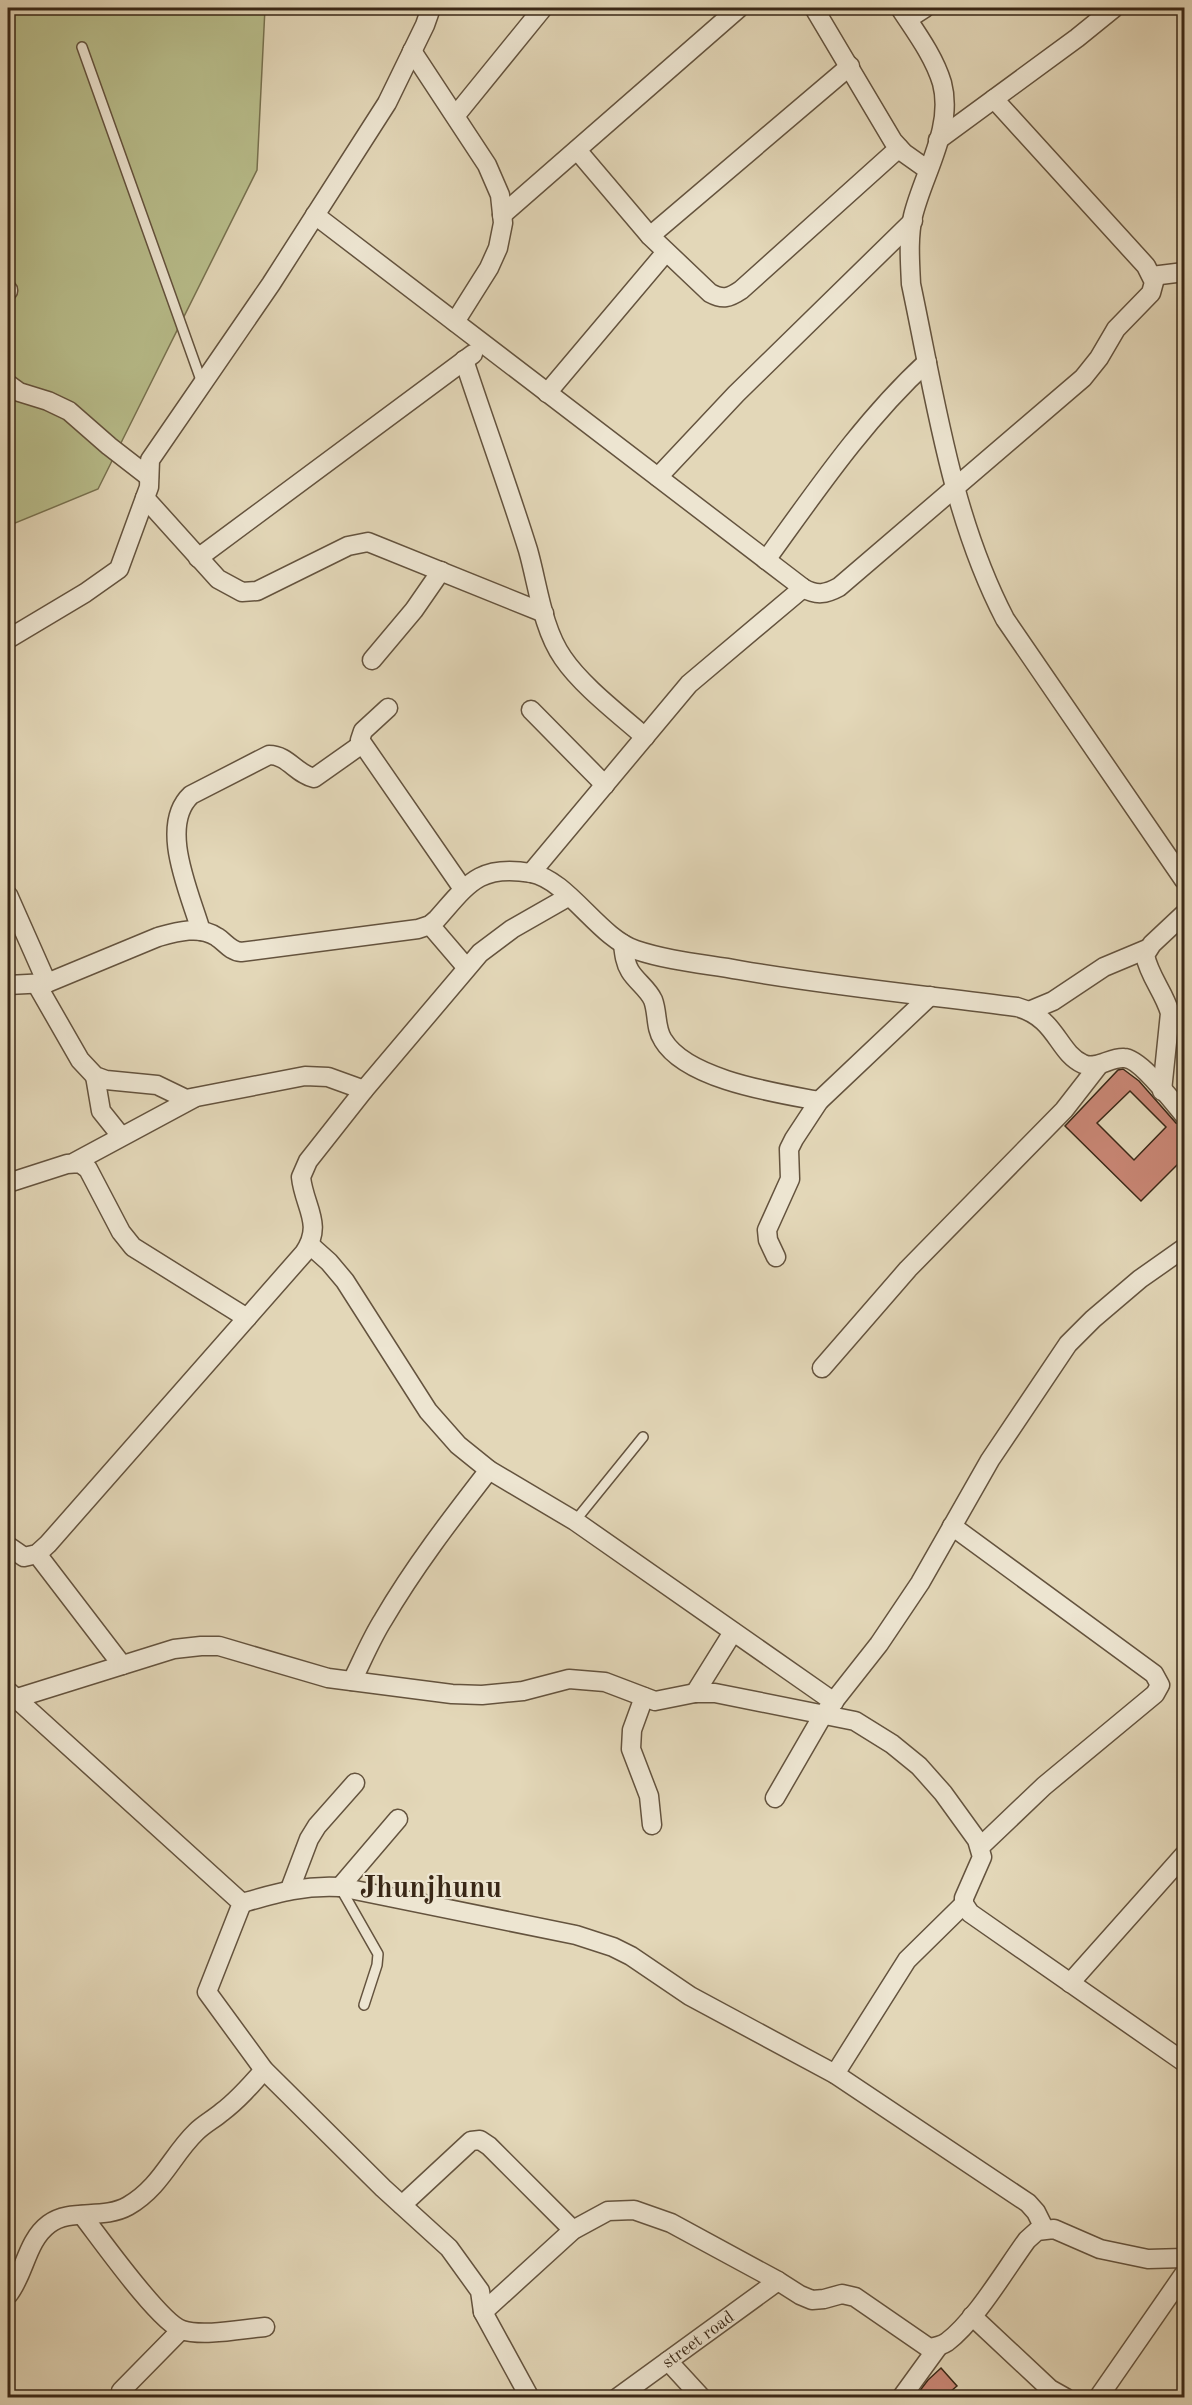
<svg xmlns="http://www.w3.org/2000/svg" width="1192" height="2405" viewBox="0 0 1192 2405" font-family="'Old Standard TT',serif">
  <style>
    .green { fill: #b8bd8b; stroke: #787250; stroke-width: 1.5 }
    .building { fill: #ca8776; stroke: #392716; stroke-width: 1.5; fill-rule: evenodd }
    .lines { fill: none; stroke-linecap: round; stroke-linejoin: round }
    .service-casing { stroke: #64533e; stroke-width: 12 }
    .minor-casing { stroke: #64533e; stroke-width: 21 }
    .service { stroke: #ede5d1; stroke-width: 9 }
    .minor { stroke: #ede5d1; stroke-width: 18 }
    .labels { text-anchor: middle; stroke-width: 4.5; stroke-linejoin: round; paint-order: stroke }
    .street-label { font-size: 18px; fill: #392716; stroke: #ede5d1 }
    .town-label { font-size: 30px; font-weight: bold; fill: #392716; stroke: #ede5d1 }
  </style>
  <rect width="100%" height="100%" fill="#e3d7b8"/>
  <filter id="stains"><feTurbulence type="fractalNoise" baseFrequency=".00333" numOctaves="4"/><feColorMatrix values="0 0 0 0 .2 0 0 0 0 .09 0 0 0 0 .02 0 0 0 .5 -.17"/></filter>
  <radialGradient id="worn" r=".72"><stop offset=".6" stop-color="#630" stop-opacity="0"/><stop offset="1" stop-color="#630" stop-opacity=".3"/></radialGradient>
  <path class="green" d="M8,8h257l-8,162 -159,319 -90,37z"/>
  <g class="building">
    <path d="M1123,1069l16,12 37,42 9,3v31l-44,44 -76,-75 53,-56zM1130,1091l36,36 -32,33 -37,-37z"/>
    <path d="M941,2368l16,18 -13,11h-29l13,-17z"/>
  </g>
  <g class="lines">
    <defs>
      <g id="service">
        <path d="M82,47l120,336"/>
        <path d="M575,1521l68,-84"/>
        <path d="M341,1889l37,65 -1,11 -13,40"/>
      </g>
      <g id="minor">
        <path d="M814,8l79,133 11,12 24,17"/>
        <path d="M900,8c15,23 34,48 42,75 12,45 -19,91 -29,133 -5,22 -3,46 -2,68 24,113 40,231 94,335l179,261"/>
        <path d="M908,19l17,-11"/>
        <path d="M412,51l75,114 13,30 3,28 -5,25 -9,20 -34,54"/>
        <path d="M456,115l87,-107"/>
        <path d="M938,140l139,-102 37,-30"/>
        <path d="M577,150l73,86 60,57c13,7 19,5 31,-3l158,-142"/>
        <path d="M315,215l488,373c14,8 23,6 36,-1l244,-209 16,-20 17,-29 35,-36 3,-11 -8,-16 -152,-167"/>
        <path d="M502,215l237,-207"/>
        <path d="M650,236l200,-170"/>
        <path d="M1152,276l32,-4"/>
        <path d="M8,291v-1"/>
        <path d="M464,360c21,64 44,126 64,190 10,35 14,78 35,108 19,28 56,56 82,79"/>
        <path d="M8,384l11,8 29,9 21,10 40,35 40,31"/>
        <path d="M547,393l119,-141"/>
        <path d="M658,477l78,-83 177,-173"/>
        <path d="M145,498l73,81 24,13 15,-1 91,-45 20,-4 176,71"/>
        <path d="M198,558l275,-204"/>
        <path d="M766,560c50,-69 98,-140 161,-198"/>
        <path d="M8,639l77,-46 34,-24 30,-82 1,-27 121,-176 116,-181 38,-78 6,-17"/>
        <path d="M372,660l42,-50 27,-39"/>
        <path d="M388,708l-25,23 -3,9 103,149"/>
        <path d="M531,710l74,75"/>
        <path d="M531,873l158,-189 114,-96"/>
        <path d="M8,895l39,88"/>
        <path d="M430,925l36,42"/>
        <path d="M201,931c-11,-38 -43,-105 -10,-136l78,-40c19,0 27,19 45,23l48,-34"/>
        <path d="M623,944c1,9 2,19 7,27 6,10 18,18 23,29 5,13 2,28 10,40 24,40 114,53 156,61"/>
        <path d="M8,985l39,-2 111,-46c18,-5 42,-12 59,0 8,5 13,14 24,15l177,-23 12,-4 7,-6c31,-35 42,-55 94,-46 37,7 68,65 105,77 33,11 69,14 103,20 92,16 185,25 278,37 40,11 40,45 66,57 14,6 27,-7 41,-6 16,0 49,44 60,57"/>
        <path d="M37,985l43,75 15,16 11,4 51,5 29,14 119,-23 23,1 36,13"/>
        <path d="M1029,1011l24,-10 51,-34 43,-18"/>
        <path d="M95,1076l6,35 20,25"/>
        <path d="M1162,1091l8,-78c-6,-21 -21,-37 -25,-58l7,-11 32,-30"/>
        <path d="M75,1162l119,-64"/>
        <path d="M8,1183l59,-19 13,-1 8,6 33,63 12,15 114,71"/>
        <path d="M310,1245l19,17 16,19 83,130 30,34 31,25 86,51 259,181"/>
        <path d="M776,1257l-8,-17 -1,-10 23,-51 -1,-30 5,-10 25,-38 111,-105"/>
        <path d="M822,1368l86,-99 156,-159 35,-45"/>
        <path d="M952,1526l202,148 6,11 -5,9 -111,92 -64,61"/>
        <path d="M8,1546l16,11 13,-3 11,-10 256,-291c20,-29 0,-46 -3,-76l7,-16 56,-71 116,-137 32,-24 56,-32"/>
        <path d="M37,1554l85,111"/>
        <path d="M352,1681c10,-20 19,-42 31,-61 31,-53 68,-101 106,-150"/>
        <path d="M9,1692l233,211 -35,89 57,78 119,118 66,60 31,43 3,21 47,86"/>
        <path d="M695,1693l38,-61"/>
        <path d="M644,1697l-12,33 -1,19 18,47 3,29"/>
        <path d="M17,1698l157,-49 27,-3h18l109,32 124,16 30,1 41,-4 46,-12 36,3 50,19 40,-8h20l140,28 37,23 27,22 24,27 34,47 5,17 -18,41v6l6,9 214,149"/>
        <path d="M775,1798l48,-83 56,-71 41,-61 70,-123 78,-116 25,-25 47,-40 44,-31"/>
        <path d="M340,1887l58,-68"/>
        <path d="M290,1889l19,-50 8,-13 38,-43"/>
        <path d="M242,1903c35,-10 61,-18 98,-16l236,48 37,12 18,9 59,40 145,78 193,129 8,9 8,16"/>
        <path d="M1070,1983l114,-128"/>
        <path d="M835,2074l72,-114 57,-56"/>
        <path d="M402,2205l69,-64 9,-1 9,6 84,84"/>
        <path d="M82,2215c18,23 77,107 100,115 21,7 60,-1 83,-3"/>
        <path d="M8,2295c17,-21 18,-54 41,-71 21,-16 54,-4 79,-18 33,-19 44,-51 68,-74 8,-8 18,-13 26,-20 16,-12 29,-27 42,-42"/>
        <path d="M483,2312l90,-82 35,-19 26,-1 37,13 107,58 22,14 12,5 12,-1 18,-5 13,3 74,51c7,-1 12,-2 18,-6 29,-22 58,-72 80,-102l10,-9 17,-2 46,20 48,10 36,-1"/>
        <path d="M972,2316l78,73 16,9"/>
        <path d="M668,2361l34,37"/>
        <path d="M121,2391l60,-61"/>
        <path id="s1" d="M617,2398l161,-117"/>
        <path d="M901,2398l37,-51"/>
        <path d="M1098,2398l86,-124"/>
      </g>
    </defs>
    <use href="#service" class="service-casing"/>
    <use href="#minor" class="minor-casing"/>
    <use href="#service" class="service"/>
    <use href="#minor" class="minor"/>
  </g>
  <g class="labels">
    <g class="street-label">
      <text dy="6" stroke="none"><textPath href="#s1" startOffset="100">street road</textPath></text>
    </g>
    <g class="town-label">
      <text x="431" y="1897">Jhunjhunu</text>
    </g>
  </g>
  <rect width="1192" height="2405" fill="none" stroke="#e3d7b8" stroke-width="30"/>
  <rect x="9" y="9" width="1174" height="2387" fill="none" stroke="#392716" stroke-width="3"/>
  <rect x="15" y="15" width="1162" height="2375" fill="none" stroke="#392716" stroke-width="1.5"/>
  <rect width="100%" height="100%" filter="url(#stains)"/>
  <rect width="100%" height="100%" fill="url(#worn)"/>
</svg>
